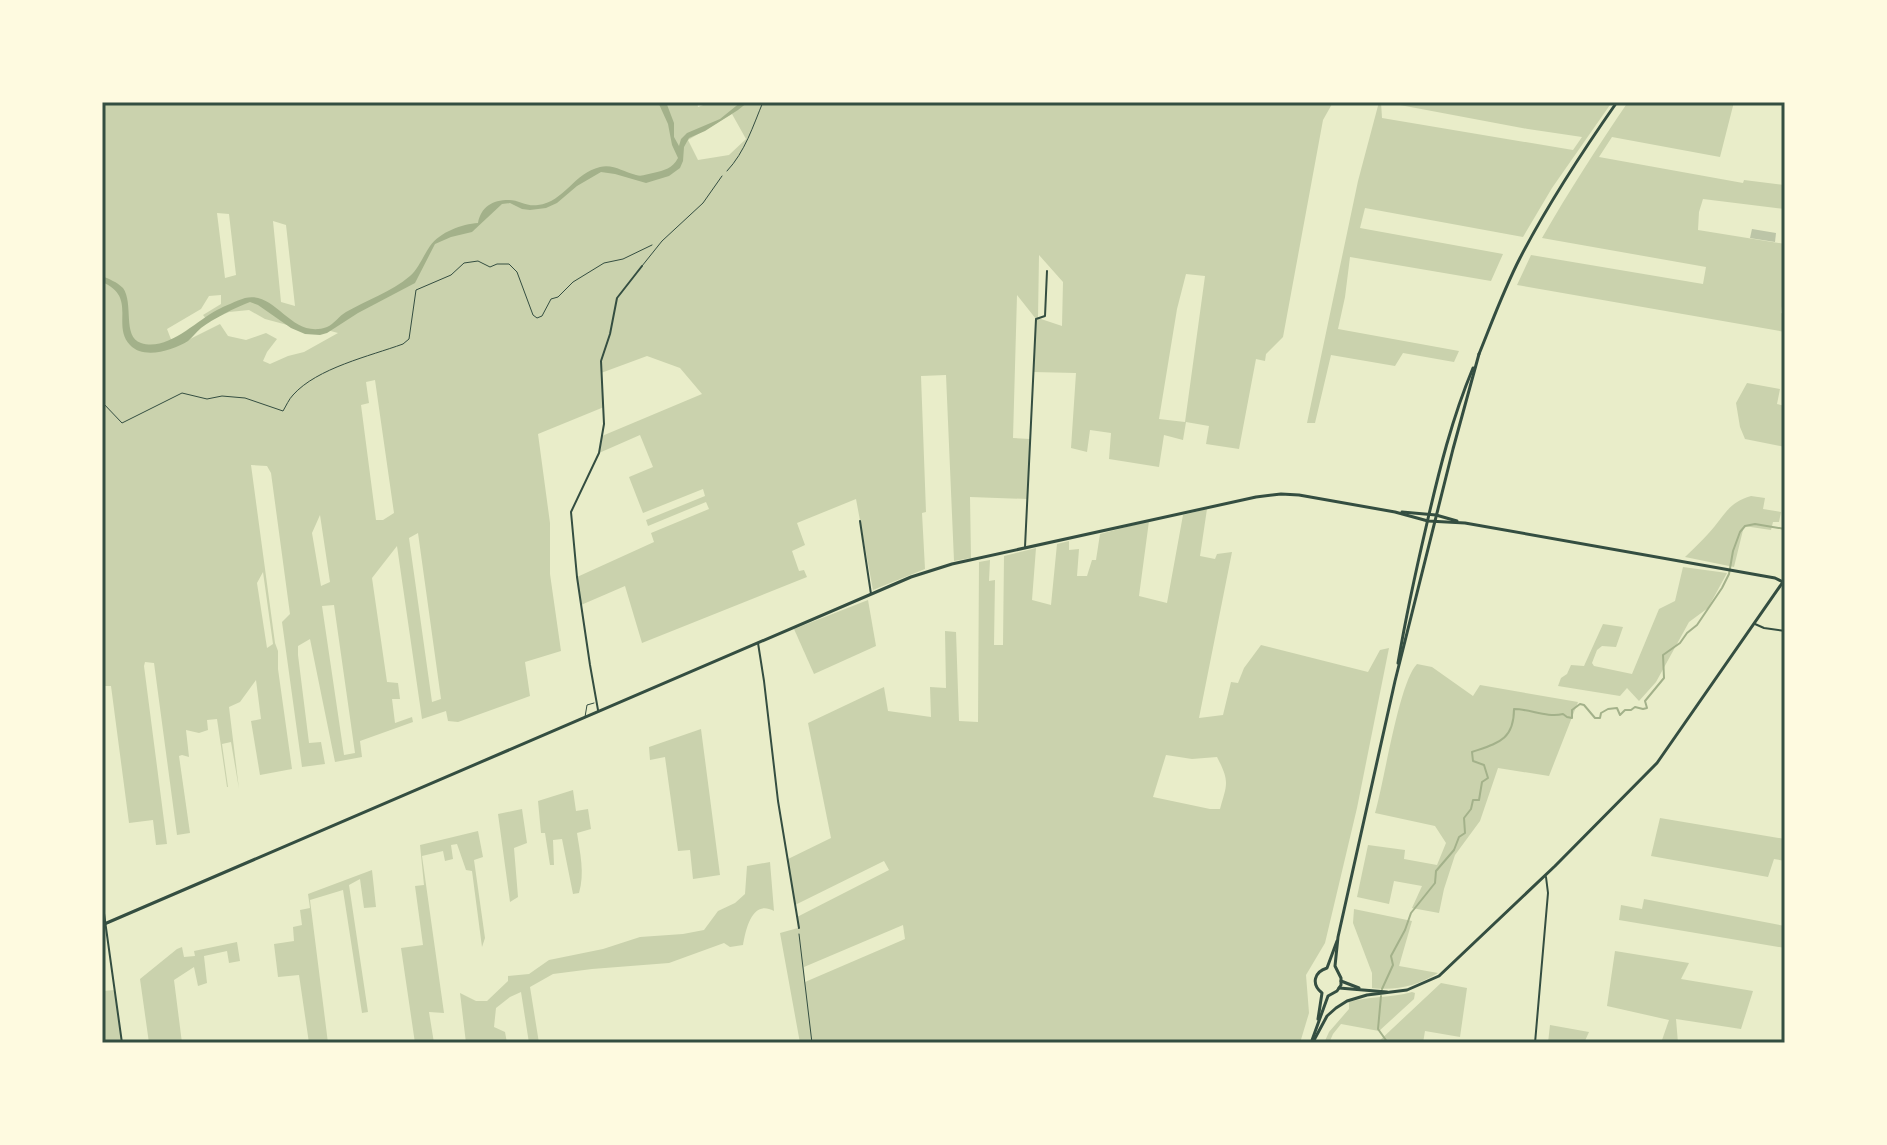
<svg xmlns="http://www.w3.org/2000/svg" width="1887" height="1145" viewBox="0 0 1887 1145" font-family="Mulish,sans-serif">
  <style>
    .green { fill: #cad2ad; fill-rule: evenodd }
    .water { fill: #a3b18a }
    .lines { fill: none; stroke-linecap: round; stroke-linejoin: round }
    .stream { stroke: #a3b18a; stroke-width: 2 }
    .building { fill: #bcc5a7 }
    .path { stroke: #344e41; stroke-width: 1 }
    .service { stroke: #344e41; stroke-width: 1 }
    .minor { stroke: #344e41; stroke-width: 2 }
    .tertiary { stroke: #344e41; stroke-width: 3 }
    .secondary { stroke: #344e41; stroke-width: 3 }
    .neatline { fill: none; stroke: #344e41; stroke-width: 3 }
  </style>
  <rect width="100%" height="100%" fill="#e9edc9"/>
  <g class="green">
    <path d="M102,102h595l1,5 13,-5h635l-14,2 -9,16 -40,217 -17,17 -1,7 -9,-2 -17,90 -33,-5 3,-18 -23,-4 -3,18 -19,-5 -5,32 -50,-8 2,-26 -21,-3 -3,22 -16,-4 5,-75 -43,-1 3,-53 -19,-24 -4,143 17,1 -3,60 -57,-2 1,61 -17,3 -8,-186 -25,1 5,136 -4,1 3,56 -52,21 -17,-91 -59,24 8,22 -13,6 7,20 5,-1 3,7 -165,66 -17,-57 -44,19 -4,-28 77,-35 -3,-9 58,-24 -3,-7 -58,24 -2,-6 59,-24 -2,-7 -60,24 -14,-36 24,-10 -13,-32 -41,18 3,-17 100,-42 -22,-26 -33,-12 -46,17 3,34 -66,27 12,89v51l11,77 -36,11 5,34 -72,26 -10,-1 -2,-10 -24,8 -25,-173 -25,32 15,104 11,1 2,16h-8l3,24 17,-6 1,5 -53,19 2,16 -27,5 -25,-123 -12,7v9l11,88 12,-1 4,22 -23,3 -20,-145 8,-8 -19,-141 -4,-7 -16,-1 24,178 3,8v18l14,100 -32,6 -9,-54 10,-2 -5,-39 -16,22 -11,5 10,82 -8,-47 -9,2 6,43h-1l-10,-68 -10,1 1,10 -9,3 -13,-3 3,27 -7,-2 -3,1 11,77 -13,2 -23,-172 -9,-1 -1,4 23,178 -11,1 -3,-25 -24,3 -18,-137h-9zM732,114l14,25 -17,16 -31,5 -10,-20zM217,213l12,1 7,61 -11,3zM273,221l13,4 9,81 -14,-4zM1039,255l24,27 -1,44 -24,-8zM1186,274l19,2 -20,146 -26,-3 18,-110zM221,295v9l-18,11 5,6 21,-9 20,-2 16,9 41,11h21l11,3 -34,19 -16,4 -18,8 -7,-3 4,-9 10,-13 -11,-6 -20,7 -18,-4 -8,-12 -46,23 -7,-18 34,-20 8,-13zM375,380l19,133 -11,7h-7l-15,-115 8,-2 -3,-21zM320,515l10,67 -9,4 -9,-53zM418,533l23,166 -9,3 -23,-164zM263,572l10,72 -6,4 -10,-65zM334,605l21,148 -11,2 -22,-149z"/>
    <path d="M1379,102h2l1,16 191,32 9,-13 -54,-8 -144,-27h228l-60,86 -29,49 -158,-29 -5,20 143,26 -12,27 -141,-24 -5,40 -7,32 121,22 -5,11 -51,-9 -8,13 -64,-11 -16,68h-8l51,-242z"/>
    <path d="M1628,102h106l-14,55 -108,-20 -13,20 144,26 1,-3 41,5v24l-82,-10 -4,13 -1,18 87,14v55h-2l-2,14 4,1v18l-268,-47 14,-30 172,29 3,-17 -164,-29c27,-47 56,-92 86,-136z"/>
    <path d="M1747,383l33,6 -3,15 8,2v41l-40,-8 -5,-12 -4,-24z"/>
    <path d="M1751,496l14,2 -2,11 18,3 -2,10h-6l-2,8 -27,-4 -10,41 -49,-10c8,-8 16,-15 23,-23 16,-17 19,-31 43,-38z"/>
    <path d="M1207,509l-7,47 15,3 2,-5 15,-2 -33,166 24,-3 8,-33 7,1 6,-15 17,-23 107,27 12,-22 9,-2 -32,160 -32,135 -19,32 3,38 -9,30h-500l-20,-110 18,-5 -1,-11 92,-47 -5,-9 -89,44 -7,-46 43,-21 -23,-115 76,-36 4,24 43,6 -1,-30 16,1 -1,-57 11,1 3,89 19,1 1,-160 11,-2 -1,21 6,-1 -1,65h9l1,-89 32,-8 -4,52 19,5 6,-61 12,-3v9l10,-1 -2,27h10l5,-16h4l4,-26 49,-13 -10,75 28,7 16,-88zM1166,755l26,4 25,-2c13,25 10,27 3,52h-10l-57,-12zM903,925l2,14 -100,43 -1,-15z"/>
    <path d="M1683,567l44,6 -19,35 -19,14 -33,60 -17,19 -12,-13 -7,8 -62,-10 3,-8 6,-4 4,-9 13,1 19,-42 20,3 -7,20 -14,-1 -5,4 -5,13 2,3 38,8 27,-65 16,-8z"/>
    <path d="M868,600l8,46 -62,28 -20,-45z"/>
    <path d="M1417,664l15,3 41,29 7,-11 98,17 -29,74 -51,-8 -18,53 -25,34 -11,34 -5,24 -27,-5 10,-22 -28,-5 -5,23 -32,-7 11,-52 37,5 -1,9 33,6 9,-22 -11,-17 -60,-13c9,-30 24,-131 42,-149z"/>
    <path d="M701,729l19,146 -27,4 -3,-29 -12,1 -13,-94 -15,3 -1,-13z"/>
    <path d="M573,790l3,21 12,-2 3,20 -14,4c3,20 8,40 2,60l-6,1 -11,-55 -9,1 1,25h-4l-5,-32h-4l-3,-32z"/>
    <path d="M522,809l5,34 -13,5 4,49 -8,5 -12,-88z"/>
    <path d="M1660,818l125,21v22l-11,-2 -6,18 -117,-21z"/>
    <path d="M478,831l5,26 -9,3 11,78 -3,9 -10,-76 -6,-1 -9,-26 -6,1 2,14 -8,2 -2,-10 -21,5 22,157 -15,-1 5,31h-19l-14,-95 22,-3 -8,-59 9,-1 -4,-40z"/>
    <path d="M770,862l4,49c-22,-12 -28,18 -31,34l-13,2 -6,-4 -55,20 -77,6 -39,5 -23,13 9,56h-10l-8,-51 -11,5 -14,11 -2,19 11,5 2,11h-41l-6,-50 16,8h11l21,-20v-5l21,-2 20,-14 54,-11 37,-12 43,-3 21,-4 14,-19 17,-8 10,-9 2,-28z"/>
    <path d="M372,870l4,37 -12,1 -4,-29 -11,6 19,127 -6,1 -19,-123 -33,10 18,143h-19l-10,-68 -21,2 -4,-33 20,-3 -1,-14 9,-2 -2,-15 10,-2 -2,-14z"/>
    <path d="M1644,899l141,27v22l-166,-28 2,-15 21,4z"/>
    <path d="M1354,909l58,12 -13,45 39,7c-22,13 -41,18 -66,15v-15l-19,-50z"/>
    <path d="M237,942l3,19 -11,2 -2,-12 -23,5 3,27 -9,3 -4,-19 -20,13 8,63h-33l-9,-64 37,-30 5,-2 2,10 11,-1 -1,-5z"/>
    <path d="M1615,951l74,12 -8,16 72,12 -12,38 -65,-10 2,24h-17l8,-23 -62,-14z"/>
    <path d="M1441,983l26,5 -7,49 -35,-6 -2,12h-46z"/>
    <path d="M115,990l7,53h-20v-52z"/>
    <path d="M1412,992l3,1 -1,6 -35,32 -38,-7 -8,10 -4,9h-5l5,-11 20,-23v-7c21,-6 42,-4 63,-10z"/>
    <path d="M1550,1025l39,7 -5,11h-36z"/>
  </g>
  <path class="water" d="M658,102h8l8,21v14l5,9 2,-7 6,-6 33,-14 21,-17h7l-10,8 -33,21 -16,7 -5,9 -1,14 -3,7 -11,8 -23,7 -31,-9 -14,-2 -24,14 -20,17 -11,5 -16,2 -8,-1 -12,-6 -8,1 -30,28 -21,5 -16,7 -20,39 -57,30 -31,20 -7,2 -15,-1 -14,-6 -33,-23 -8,-3c-14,5 -37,17 -49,26 -5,4 -8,9 -13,13 -15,9 -44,19 -58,4 -19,-20 8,-48 -28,-63v-6c7,3 15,6 21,12 11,15 -1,49 18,55 26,9 55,-22 76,-33 8,-4 19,-9 28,-12 31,-8 46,42 82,29 7,-3 12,-11 19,-15 21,-12 45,-20 64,-36 9,-8 13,-20 20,-30 10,-14 32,-22 48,-23 3,-16 14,-23 31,-23 10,0 18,7 29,5 26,-3 36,-32 62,-38 14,-3 23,5 36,8 6,2 11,-1 17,-2 12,-3 19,-4 25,-15l-6,-13 -4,-21z"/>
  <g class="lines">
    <g class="stream">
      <path d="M1382,989l11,-24 -2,-9 14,-26 6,-17 24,-30 1,-12 18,-21 5,-13 6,-4 -1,-15 7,-9 2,-9h6l3,-18 6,-4 -4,-13 -11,-4 -1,-9c26,-9 42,-12 42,-43 16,0 33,9 49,5l4,3 5,1v-8l8,-6 4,1 11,13h5l1,-5 7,-4 9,-1 3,7 5,-5h6l4,-3 8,2 4,-1 -2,-7 19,-23 -1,-23 17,-12 7,-10 10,-8 25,-37 7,-14 4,-23 7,-19 5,-6 10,-2 30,5"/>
      <path d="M1381,996l-3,33 10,14"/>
    </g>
  </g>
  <path class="building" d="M1752,229l24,4 -1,9 -25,-4z"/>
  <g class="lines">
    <g class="path">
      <path d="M727,171c18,-19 26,-45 36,-69"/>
      <path d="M102,402l20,21 60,-30 25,6 15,-3 23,2 38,13c3,-5 6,-12 10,-16 24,-27 77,-39 110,-51l6,-5 7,-49 35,-15 13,-12 14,-2 12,6 7,-3h12l8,8 16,43 4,3 5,-2 9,-17 7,-2 15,-15 31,-19 19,-4 29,-14"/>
      <path d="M799,934l13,109"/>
    </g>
    <g class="service">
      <path d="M642,266l20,-25 41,-38 19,-27"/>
      <path d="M585,717l2,-12 7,-2"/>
    </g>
    <g class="minor">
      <path d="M860,521l11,73"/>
      <path d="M1025,547l11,-228 9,-3 2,-45"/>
      <path d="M1755,624l9,4 21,3"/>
      <path d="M758,643l6,38 14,120 21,127"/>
      <path d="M598,710l-8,-45 -13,-88 -6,-65 28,-59 5,-29 -3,-63 9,-27 7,-36 25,-32"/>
      <path d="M102,899l20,144"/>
      <path d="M1535,1043l13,-150 -2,-16"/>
    </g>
    <g class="tertiary">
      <path d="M1402,512l34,3 21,6"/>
      <path d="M102,925l809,-348 41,-13 304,-67 25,-3 18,1 96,17 33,9 37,2 310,55 8,4"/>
      <path d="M1341,981l18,7"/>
      <path d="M1339,988l48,4"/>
      <path d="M1313,1042l14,-26 9,-8 11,-7 20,-6 40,-5 32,-14 116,-110 102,-103 128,-184"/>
    </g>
    <g class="secondary">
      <path d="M1479,354c13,-32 25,-65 41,-96 28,-54 62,-106 97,-156"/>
      <path d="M1398,663c8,-47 18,-93 29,-140 12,-52 25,-105 46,-155"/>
      <path d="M1318,1019l4,-26c-11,-9 -8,-21 5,-25l10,-27"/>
      <path d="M1311,1043l17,-47 9,-5 4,-6v-7l-6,-12 3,-29 57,-256 58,-232 26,-95"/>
    </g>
  </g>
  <rect width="1887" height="1145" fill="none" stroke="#fefae0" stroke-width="208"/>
  <rect x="104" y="104" width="1679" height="937" class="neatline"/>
</svg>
